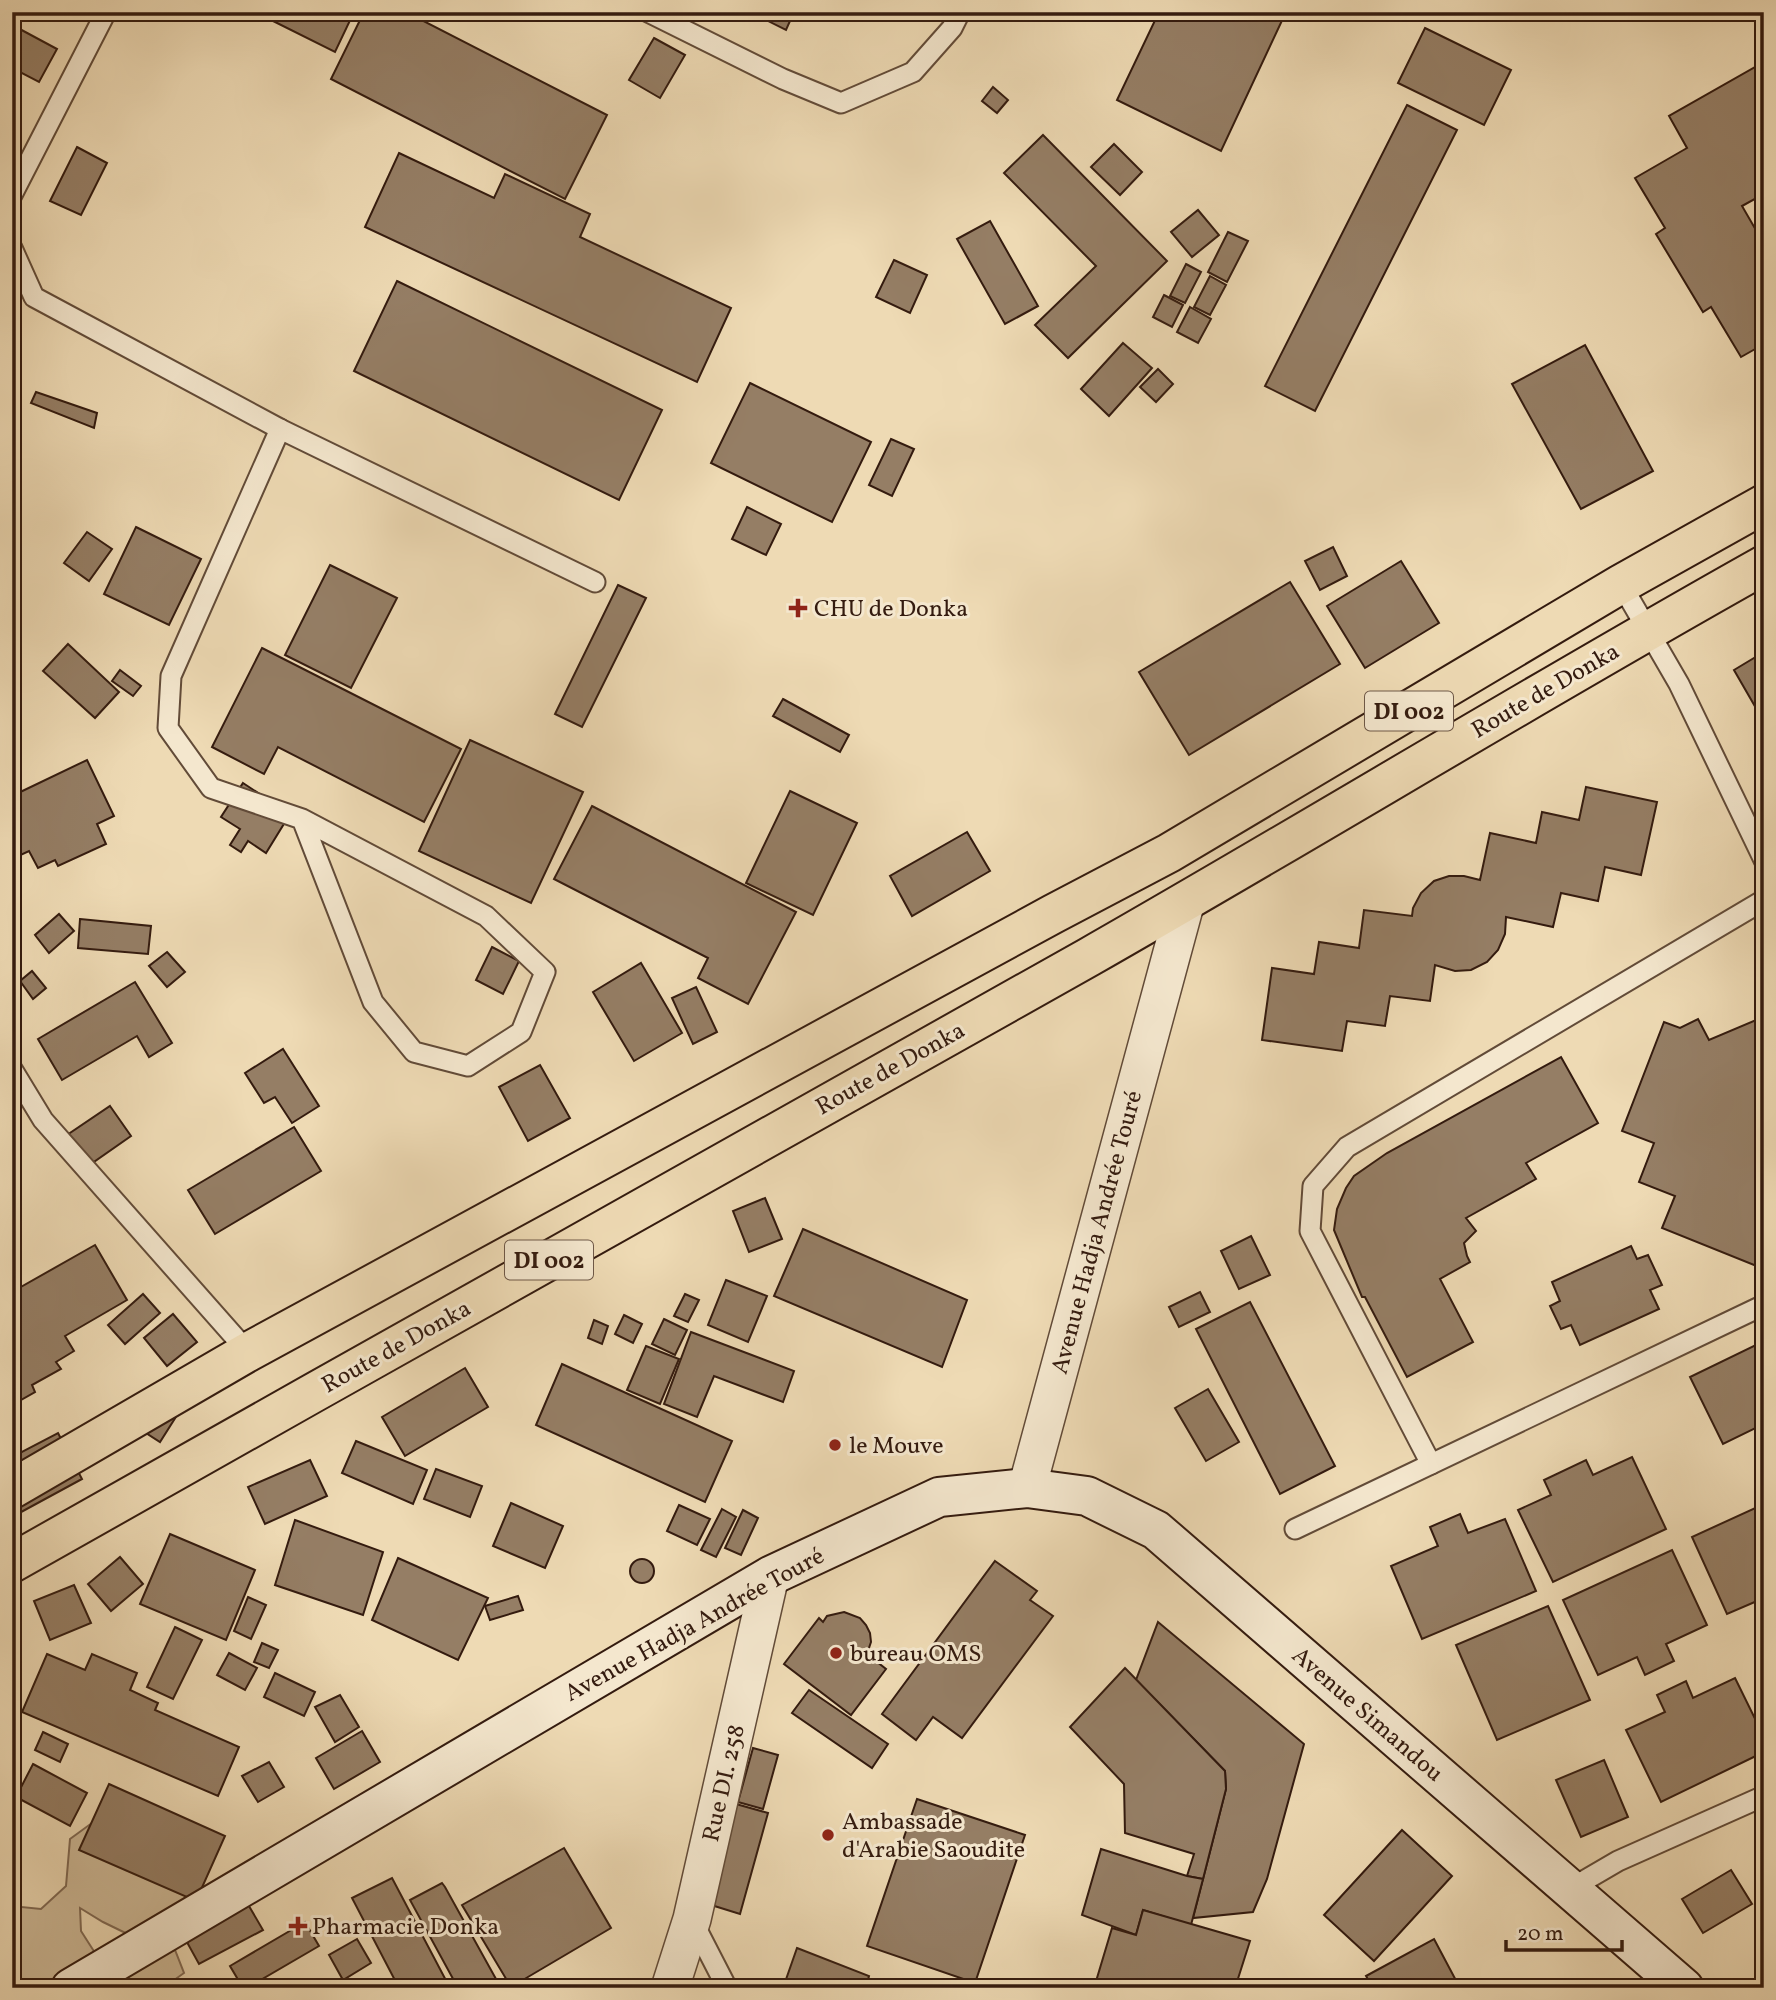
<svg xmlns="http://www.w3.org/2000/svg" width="1776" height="2000" viewBox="0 0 1776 2000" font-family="Vollkorn,serif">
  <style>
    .green { fill: #ceba98; stroke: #816a54; stroke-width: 2 }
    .building { fill: #957e65; stroke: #341b0f; stroke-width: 2 }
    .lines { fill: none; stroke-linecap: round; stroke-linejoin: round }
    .service-casing { stroke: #624b38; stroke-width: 23 }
    .minor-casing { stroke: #624b38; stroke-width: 40 }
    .secondary-casing { stroke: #341b0f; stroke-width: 42 }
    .primary-casing { stroke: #341b0f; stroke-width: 42 }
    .service { stroke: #f4e7ce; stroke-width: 19 }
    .minor { stroke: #f4e7ce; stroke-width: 37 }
    .secondary { stroke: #f4e7ce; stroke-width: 38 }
    .primary { stroke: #eedab4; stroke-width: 38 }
    .poi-dot { fill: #8f2418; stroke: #f4e7ce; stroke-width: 2.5 }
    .labels { text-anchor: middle; stroke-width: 6; stroke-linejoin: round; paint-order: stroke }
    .shield { fill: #f4e7ce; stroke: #6e5848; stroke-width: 2 }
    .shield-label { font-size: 23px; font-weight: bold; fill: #341b0f }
    .poi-label { font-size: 24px; fill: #341b0f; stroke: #f4e7ce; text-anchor: start }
    .street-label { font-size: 24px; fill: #341b0f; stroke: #f4e7ce }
  </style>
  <rect width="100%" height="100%" fill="#eedab4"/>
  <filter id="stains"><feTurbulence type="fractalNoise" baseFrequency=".00286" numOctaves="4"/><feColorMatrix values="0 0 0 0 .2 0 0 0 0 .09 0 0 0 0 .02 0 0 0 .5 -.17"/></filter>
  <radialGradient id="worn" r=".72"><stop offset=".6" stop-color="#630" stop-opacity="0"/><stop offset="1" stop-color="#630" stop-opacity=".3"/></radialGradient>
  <path class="green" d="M96,1820l102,38 -17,61 -37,23 -41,-20 -23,-14 1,23 23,36 36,-7 35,-10 9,23 -21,15h-151v-82l29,3 25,-23 4,-47z"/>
  <g class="building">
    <path d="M255,12h99l-19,40z"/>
    <path d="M364,12h42l201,103 -42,84 -234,-120z"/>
    <path d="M750,12h44l-8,18z"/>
    <path d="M1159,12h127l-65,139 -104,-51z"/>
    <path d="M16,27l41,22 -18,33 -27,-14v-35z"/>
    <path d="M1425,28l86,42 -27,55 -86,-42z"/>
    <path d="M654,38l31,17 -25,43 -31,-18z"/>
    <path d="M1764,62v132l-22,12 22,38v100l-23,13 -30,-50 -8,5 -47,-78 9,-6 -30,-50 52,-30 -18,-32z"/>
    <path d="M993,87l15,13 -11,13 -15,-12z"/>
    <path d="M1407,105l50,25 -142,281 -50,-25z"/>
    <path d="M1043,135l124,126 -99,97 -33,-33 61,-59 -92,-93z"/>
    <path d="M1114,144l28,28 -22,23 -29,-28z"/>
    <path d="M77,147l30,16 -26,52 -31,-14z"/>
    <path d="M399,153l95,45 11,-24 85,40 -10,23 151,71 -34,74 -332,-155z"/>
    <path d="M1198,210l21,25 -27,22 -21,-25z"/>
    <path d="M990,221l48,85 -33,18 -48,-85z"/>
    <path d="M1228,232l20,9 -21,41 -19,-10z"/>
    <path d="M894,260l33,15 -17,38 -34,-16z"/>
    <path d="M1186,264l15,8 -16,31 -15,-7z"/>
    <path d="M1210,276l16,9 -16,30 -16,-8z"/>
    <path d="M397,281l265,129 -43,90 -265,-129z"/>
    <path d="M1164,295l19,10 -11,22 -19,-10z"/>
    <path d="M1190,307l21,12 -13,24 -21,-11z"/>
    <path d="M1123,343l29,25 -43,48 -28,-27z"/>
    <path d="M1585,345l68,126 -72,38 -69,-125z"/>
    <path d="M1158,369l15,15 -17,18 -16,-15z"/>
    <path d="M750,383l121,59 -39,80 -121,-59z"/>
    <path d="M36,392l61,21 -3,15 -63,-25z"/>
    <path d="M891,439l23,10 -22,47 -23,-11z"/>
    <path d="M747,507l34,17 -15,31 -34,-16z"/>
    <path d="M136,527l65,32 -32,66 -65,-31z"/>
    <path d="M87,532l25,17 -23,32 -25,-18z"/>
    <path d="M1333,547l14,29 -27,14 -15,-29z"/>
    <path d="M1401,561l38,62 -74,45 -38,-62z"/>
    <path d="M330,565l67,33 -46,90 -66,-33z"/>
    <path d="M1290,582l50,82 -151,91 -50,-83z"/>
    <path d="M618,585l28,13 -64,129 -27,-13z"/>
    <path d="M68,644l51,48 -24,26 -52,-47z"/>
    <path d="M262,648l199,101 -37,73 -146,-75 -14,27 -52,-27z"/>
    <path d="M1764,652v70l-30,-52z"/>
    <path d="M120,670l21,16 -8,10 -21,-15z"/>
    <path d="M783,699l66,36 -9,17 -67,-36z"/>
    <path d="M470,740l113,52 -52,111 -112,-52z"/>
    <path d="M87,760l27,56 -17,8 9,20 -48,22 -3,-6 -17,8 -9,-17 -17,8v-63z"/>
    <path d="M243,783l47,31 -24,39 -18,-12 -7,11 -11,-7 10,-16 -19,-12z"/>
    <path d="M1586,787l71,15 -16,73 -36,-8 -7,34 -37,-8 -8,34 -47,-10 -1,17 -7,16 -11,12 -16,8 -16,1 -20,-6 -5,36 -40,-5 -5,30 -38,-5 -5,30 -80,-11 10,-72 42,6 5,-32 40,6 5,-38 48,6 1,-8 8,-15 13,-12 15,-5h15l16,4 10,-47 46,10 6,-31 37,8z"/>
    <path d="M790,791l67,32 -44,92 -67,-32z"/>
    <path d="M592,806l204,106 -48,92 -50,-26 10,-20 -154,-79z"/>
    <path d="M967,832l23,39 -78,45 -22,-40z"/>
    <path d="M59,914l15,17 -25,22 -14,-18z"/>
    <path d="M80,919l71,7 -3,28 -70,-6z"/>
    <path d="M492,947l27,14 -16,33 -27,-14z"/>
    <path d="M167,952l18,20 -18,15 -18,-21z"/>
    <path d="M641,963l41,70 -48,28 -41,-69z"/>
    <path d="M32,971l14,17 -13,11 -13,-18z"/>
    <path d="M135,982l37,61 -23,14 -12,-21 -75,44 -24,-41z"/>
    <path d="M696,987l21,45 -24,12 -21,-46z"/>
    <path d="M1698,1019l11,21 47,-20 8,19v230l-102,-41 13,-32 -36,-14 15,-39 -32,-12 42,-109 16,6z"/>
    <path d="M283,1049l36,57 -27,17 -17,-26 -11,6 -19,-30z"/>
    <path d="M1561,1057l37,66 -72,40 10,16 -70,39 10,13 -12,12 3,13 3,6 -30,17 33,63 -66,35 -42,-80h-3l-28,-67 3,-21 9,-21 8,-12 33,-23z"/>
    <path d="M540,1065l30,53 -42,23 -29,-54z"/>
    <path d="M110,1106l21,30 -43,30 -21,-31z"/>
    <path d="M294,1127l27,44 -106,63 -27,-44z"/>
    <path d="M765,1198l17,41 -33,13 -16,-41z"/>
    <path d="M803,1229l164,71 -25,67 -168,-71z"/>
    <path d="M1251,1236l19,39 -31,14 -18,-38z"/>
    <path d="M95,1245l32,55 -62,36 9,15 -18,11 5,7 -29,16 3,7 -23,13v-113z"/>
    <path d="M1631,1246l6,13 11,-4 14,30 -12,5 9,19 -79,36 -9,-20 -10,4 -11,-23 10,-5 -8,-19z"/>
    <path d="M726,1280l41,16 -19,46 -40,-17z"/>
    <path d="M1200,1292l10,20 -31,15 -10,-20z"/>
    <path d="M143,1294l17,19 -35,31 -17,-19z"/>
    <path d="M685,1294l14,6 -11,22 -14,-6z"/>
    <path d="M1250,1302l85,164 -55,28 -84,-165z"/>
    <path d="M173,1314l24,28 -30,24 -23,-28z"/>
    <path d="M624,1315l18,9 -9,19 -18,-9z"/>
    <path d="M664,1319l23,11 -12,25 -23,-11z"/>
    <path d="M594,1320l14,6 -6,18 -14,-6z"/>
    <path d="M691,1332l103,39 -11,31 -69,-26 -17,41 -33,-13z"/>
    <path d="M1764,1341v83l-41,20 -33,-67z"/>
    <path d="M646,1346l33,13 -19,45 -33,-14z"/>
    <path d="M562,1364l170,77 -27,61 -169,-77z"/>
    <path d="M465,1368l23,39 -83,49 -23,-39z"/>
    <path d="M1208,1389l31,53 -33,19 -31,-53z"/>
    <path d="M186,1401l-26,41 -28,-18z"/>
    <path d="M58,1433l24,46 -70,38v-60z"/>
    <path d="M356,1441l71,29 -14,34 -71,-31z"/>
    <path d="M1632,1457l34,72 -113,53 -35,-72 33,-15 -7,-15 42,-20 7,15z"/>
    <path d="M310,1460l17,36 -62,28 -17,-37z"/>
    <path d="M436,1469l46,17 -12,31 -46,-18z"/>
    <path d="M511,1503l52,23 -18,42 -52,-22z"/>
    <path d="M1764,1504v94l-37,16 -35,-77z"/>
    <path d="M679,1505l31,14 -13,26 -30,-14z"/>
    <path d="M722,1509l14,8 -20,40 -15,-7z"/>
    <path d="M743,1510l15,8 -17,37 -16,-7z"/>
    <path d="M1460,1514l8,19 37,-14 31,72 -114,48 -31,-73 47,-20 -8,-19z"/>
    <path d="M295,1520l88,32 -20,63 -88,-30z"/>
    <path d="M170,1534l85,36 -29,70 -86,-36z"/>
    <path d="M1672,1550l35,75 -41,19 8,17 -29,14 -8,-18 -39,18 -35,-75z"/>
    <path d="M120,1557l23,27 -32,27 -23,-27z"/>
    <path d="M398,1558l90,40 -30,62 -86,-40z"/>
    <circle cx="642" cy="1571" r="12"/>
    <path d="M995,1561l42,30 -7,9 23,16 -91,122 -29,-21 -17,23 -34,-26z"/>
    <path d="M74,1585l17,38 -41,17 -16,-39z"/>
    <path d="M518,1596l5,14 -33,10 -5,-14z"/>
    <path d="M248,1597l18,8 -15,34 -17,-8z"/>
    <path d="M1548,1606l42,94 -93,40 -41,-95z"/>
    <path d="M844,1612l16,6 6,7 4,8 1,9 -4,12 19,15 -35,46 -67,-51 35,-46 4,4 4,-6z"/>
    <path d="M1158,1622l146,122 -37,135 -14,33 -60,6 33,-129 -1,-18 -89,-91z"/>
    <path d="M175,1627l27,13 -29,59 -26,-12z"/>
    <path d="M262,1643l16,7 -9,18 -15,-6z"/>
    <path d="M229,1653l28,15 -12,22 -28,-15z"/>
    <path d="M47,1654l38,16 7,-16 45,19 -7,17 28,13 -3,7 84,37 -21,49 -196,-84z"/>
    <path d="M1764,1665v19l-8,-16z"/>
    <path d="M1125,1668l100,103 1,18 -23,90 -16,-3 7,-22 -69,-21 -1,-49 -54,-57z"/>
    <path d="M275,1673l40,19 -11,24 -40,-19z"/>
    <path d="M1735,1678l29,59v15l-103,50 -35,-72 39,-18 -8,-17 29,-14 7,17z"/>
    <path d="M809,1690l79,54 -16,24 -80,-55z"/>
    <path d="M340,1695l19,32 -24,15 -20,-35z"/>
    <path d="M362,1731l18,31 -46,27 -18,-31z"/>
    <path d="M43,1732l25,12 -8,18 -25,-12z"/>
    <path d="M753,1748l25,7 -15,54 -25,-7z"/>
    <path d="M1604,1760l24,57 -47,20 -25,-57z"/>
    <path d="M269,1762l15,25 -26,15 -16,-26z"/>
    <path d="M33,1764l54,29 -17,33 -54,-29z"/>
    <path d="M109,1784l116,52 -29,65 -117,-51z"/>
    <path d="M917,1799l108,36 -50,148 -108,-37z"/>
    <path d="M736,1804l32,9 -28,101 -32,-10z"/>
    <path d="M1402,1830l50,46 -78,85 -50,-46z"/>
    <path d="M564,1848l47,80 -100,59 -49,-82z"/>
    <path d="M1101,1849l86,27 16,3 -12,46 -48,-15 -7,25 -54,-20z"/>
    <path d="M1731,1870l21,34 -49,29 -21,-34z"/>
    <path d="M392,1878l58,110h-51l-47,-90z"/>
    <path d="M442,1883l3,4 56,101h-43l-48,-88z"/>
    <path d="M246,1901l17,29 -64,34 -16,-29z"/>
    <path d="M1143,1910l107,31 -15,47h-141l18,-60 24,7z"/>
    <path d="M305,1922l14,24 -72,42h-4l-13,-22z"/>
    <path d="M357,1939l14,24 -28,17 -14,-25z"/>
    <path d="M1434,1939l26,49h-87l-7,-12z"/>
    <path d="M797,1948l72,28 -3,12h-83z"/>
  </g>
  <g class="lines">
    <defs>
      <g id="service">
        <path d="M648,12l135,67 58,24 72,-31 39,-44 8,-16"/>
        <path d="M12,195l94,-183"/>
        <path d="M12,248l22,49 246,132 315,153"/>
        <path d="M280,429l-109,247 -3,52 43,60 91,31 184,97 59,56 -24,60 -53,34 -54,-14 -41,-50 -71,-183"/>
        <path d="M1621,584l58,100 85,176"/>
        <path d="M12,1069l31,51 205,232"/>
        <path d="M1431,1464l-121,-233 3,-45 34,-39 417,-247"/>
        <path d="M1295,1529l469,-224"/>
        <path d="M1570,1889l48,-28 146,-65"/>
        <path d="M692,1920l35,68"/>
      </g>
      <g id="minor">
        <path d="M1027,1488l159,-587"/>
        <path d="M670,1988l22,-69 78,-343"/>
      </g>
      <path id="secondary" d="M71,1988l699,-412 169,-79 88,-9 60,8 69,34 528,458"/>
      <g id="primary">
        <path d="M12,1489l236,-137 805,-438 116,-61 452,-269 143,-80"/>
        <path d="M12,1563c358,-204 720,-402 1077,-606 226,-129 448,-265 675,-392"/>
      </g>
    </defs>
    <use href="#service" class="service-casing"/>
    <use href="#minor" class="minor-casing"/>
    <use href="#secondary" class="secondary-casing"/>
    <use href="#primary" class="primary-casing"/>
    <use href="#service" class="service"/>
    <use href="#minor" class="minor"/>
    <use href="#secondary" class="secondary"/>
    <use href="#primary" class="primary"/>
  </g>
  <g class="poi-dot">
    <path d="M794.5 597.5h7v7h7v7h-7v7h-7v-7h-7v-7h7z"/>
    <circle cx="835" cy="1445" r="7"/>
    <circle cx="836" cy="1653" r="7"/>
    <circle cx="828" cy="1835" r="7"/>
    <path d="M294.5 1915.5h7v7h7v7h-7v7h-7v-7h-7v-7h7z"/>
  </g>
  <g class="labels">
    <g class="shield">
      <rect x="1365" y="691.5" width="88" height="39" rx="5"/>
      <rect x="505" y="1240.5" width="88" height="39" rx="5"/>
    </g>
    <g class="shield-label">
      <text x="1409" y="719">DI 002</text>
      <text x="549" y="1268">DI 002</text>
    </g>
    <g class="poi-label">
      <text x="814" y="616">CHU de Donka</text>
      <text x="849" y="1453">le Mouve</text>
      <text x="850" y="1661">bureau OMS</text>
      <text x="842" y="1829">Ambassade<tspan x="842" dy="28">d'Arabie Saoudite</tspan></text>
      <text x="312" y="1934">Pharmacie Donka</text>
    </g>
    <g class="street-label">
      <text transform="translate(1545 690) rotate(-30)" y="8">Route de Donka</text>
      <text transform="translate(890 1068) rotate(-29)" y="8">Route de Donka</text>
      <text transform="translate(1096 1232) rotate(-75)" y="8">Avenue Hadja Andrée Touré</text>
      <text transform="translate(396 1346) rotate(-29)" y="8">Route de Donka</text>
      <text transform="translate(694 1624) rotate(-29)" y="8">Avenue Hadja Andrée Touré</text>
      <text transform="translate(1368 1714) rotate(41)" y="8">Avenue Simandou</text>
      <text transform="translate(723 1783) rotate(-77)" y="8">Rue DI. 258</text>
    </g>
  </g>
  <rect width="1776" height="2000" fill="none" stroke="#eedab4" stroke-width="42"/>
  <rect x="14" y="14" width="1748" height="1972" fill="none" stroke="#341b0f" stroke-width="3.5"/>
  <rect x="21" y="21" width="1734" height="1958" fill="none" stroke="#341b0f" stroke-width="2"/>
  <path d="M1506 1940v10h116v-10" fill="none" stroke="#341b0f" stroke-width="3.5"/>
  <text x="1517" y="1940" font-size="21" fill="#341b0f" stroke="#f4e7ce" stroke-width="5" paint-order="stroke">20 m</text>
  <rect width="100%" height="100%" filter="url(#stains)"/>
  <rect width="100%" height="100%" fill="url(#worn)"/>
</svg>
